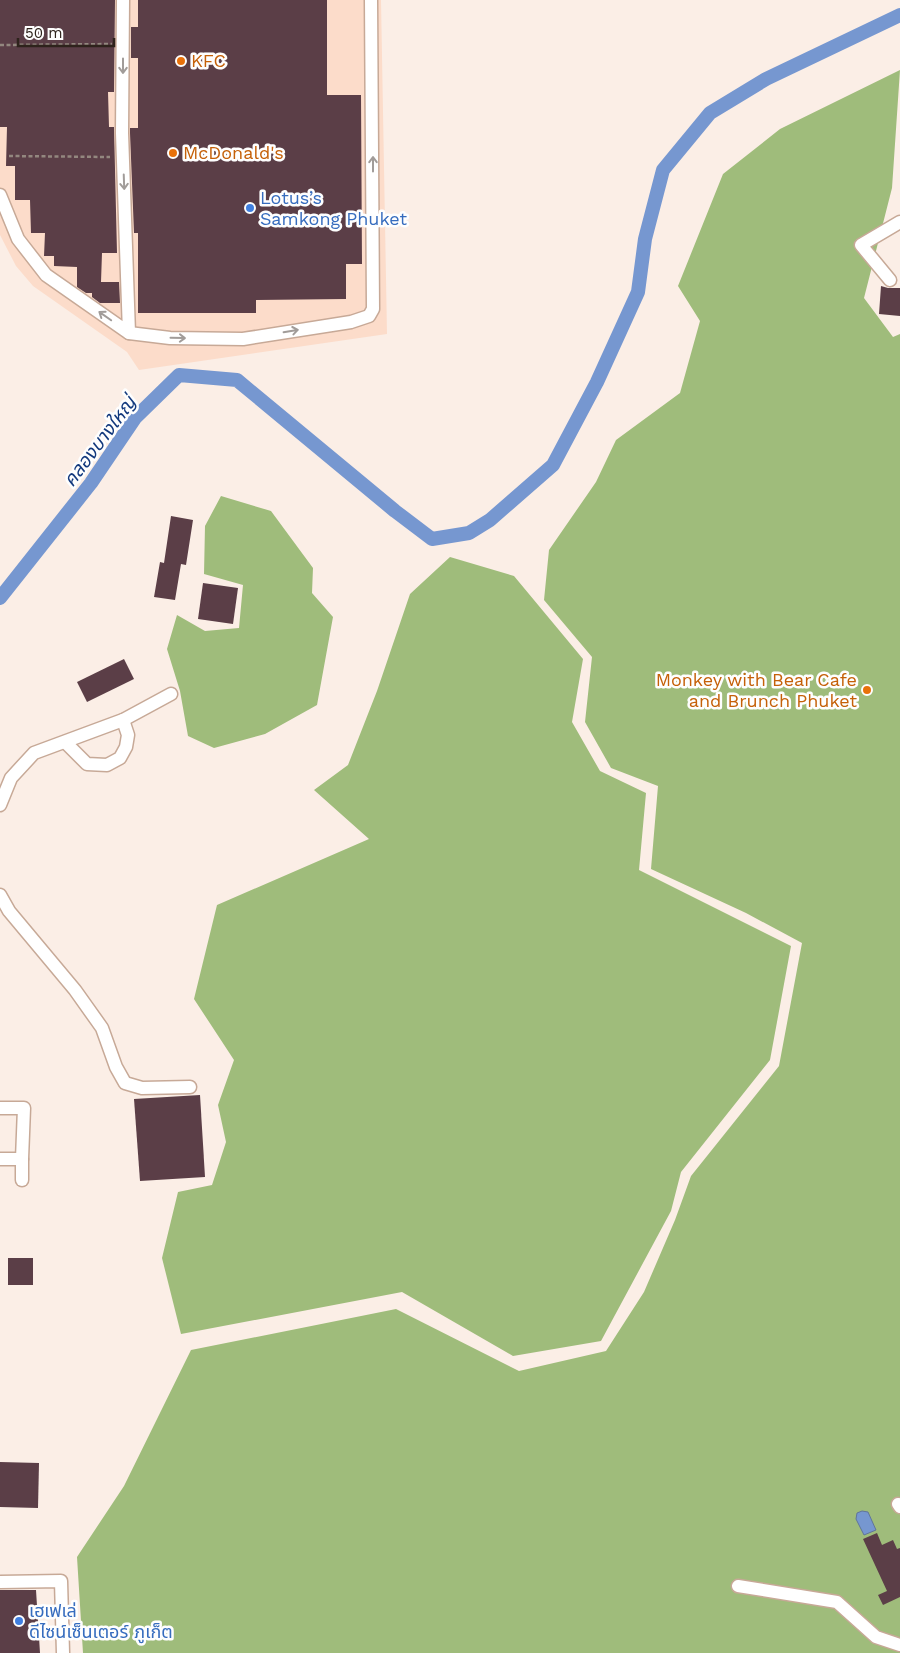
<svg xmlns="http://www.w3.org/2000/svg" width="900" height="1653" viewBox="0 0 900 1653" font-family="'Work Sans','Noto Sans Thai',sans-serif">
  <style>
    .built { fill: #fcdcca }
    .forest { fill: #9fbc7b }
    .water { fill: #7697d0; stroke: #60749a }
    .lines { fill: none; stroke-linecap: round; stroke-linejoin: round }
    .canal { stroke: #7697d0; stroke-width: 14 }
    .building { fill: #5b3e47 }
    .minor-casing { stroke: #c7a997; stroke-width: 15 }
    .path { stroke: #93877f; stroke-width: 2.5; stroke-dasharray: 4 2.5; stroke-linecap: butt }
    .minor { stroke: #fff; stroke-width: 12 }
    .oneway { stroke: #a19c99 }
    .food-dot { fill: #e8710a; stroke: #fefefe; stroke-width: 2 }
    .shop-dot { fill: #3f7fe0; stroke: #fefefe; stroke-width: 2 }
    .labels { text-anchor: middle; stroke-width: 5; stroke-linejoin: round; paint-order: stroke }
    .food-label { font-size: 18px; fill: #c56008; stroke: #fefefe; text-anchor: start }
    .shop-label { font-size: 18px; fill: #366cbe; stroke: #fefefe; text-anchor: start }
    .water-label { font-size: 19px; font-style: italic; fill: #13397d; stroke: #fefefe }
  </style>
  <rect width="100%" height="100%" fill="#fbeee6"/>
  <path class="built" d="M0,0h381l6,334 -248,36 -12,-18 -94,-66 -17,-20 -16,-31z"/>
  <g class="forest">
    <path d="M900,70l-8,118 -28,110 29,39 7,-3v1319h-817l-6,-96 47,-71 67,-136 205,-41 123,62 87,-20 38,-59 31,-72 16,-44 88,-110 23,-123 -56,-30 -95,-44 7,-83 -47,-18 -26,-46 7,-65 -48,-57 5,-50 47,-68 20,-42 64,-47 20,-72 -22,-35 45,-112 57,-45z"/>
    <path d="M221,496l50,15 42,57 -1,25 21,24 -16,88 -52,29 -51,14 -26,-12 -8,-45 -13,-42 10,-34 28,16 34,-3 4,-43 -39,-11 1,-48z"/>
    <path d="M450,557l64,19 69,83 -11,63 28,49 46,22 -7,77 152,76 -21,114 -89,112 -10,39 -70,130 -88,15 -111,-64 -221,42 -19,-76 16,-66 34,-7 14,-43 -8,-37 16,-45 -40,-61 23,-94 152,-66 -55,-49 34,-25 29,-74 33,-97z"/>
  </g>
  <path class="water" d="M862,1511l6,1 8,18 -12,5 -8,-16 1,-6z"/>
  <g class="lines">
    <path class="canal" d="M0,598l91,-115 44,-65 44,-43 58,5 158,131 37,28 37,-6 21,-13 63,-55 44,-83 41,-90 7,-53 18,-69 47,-57 56,-34 134,-64"/>
  </g>
  <g class="building">
    <path d="M0,0h115l-1,92h-6l1,35h5l3,126h-15l-1,29h18l1,21h-20l-8,-6v-4h-6l-9,-6v-20l-23,-1v-10h-10l1,-23h-14l-1,-33h-15v-34h-9l1,-39h-7z"/>
    <path d="M138,0h189v95h34l1,169h-16v35l-90,1v13h-118v-80h-4l-4,-100v-5h8v-70h-7v-31h7z"/>
    <path d="M881,286l7,2h12v28l-21,-2z"/>
    <path d="M171,516l22,4 -7,45 -5,-1 -6,36 -21,-3 6,-35 4,1z"/>
    <path d="M203,583l35,5 -5,36 -35,-5z"/>
    <path d="M124,659l10,20 -47,23 -10,-20z"/>
    <path d="M200,1095l5,82 -65,4 -6,-82z"/>
    <rect x="8" y="1258" width="25" height="27"/>
    <path d="M0,1462l39,1 -1,45 -38,-1z"/>
    <path d="M877,1533l5,12 11,-5 4,9 3,-1v49l-17,8 -5,-10 9,-4 -24,-52z"/>
    <path d="M0,1590h36l4,63h-40z"/>
  </g>
  <g class="lines">
    <defs>
      <g id="minor">
        <path d="M0,195l18,44 28,36 83,58 -7,-200 1,-133"/>
        <path d="M890,280l-29,-35 39,-23"/>
        <path d="M129,333l41,5 73,1 108,-17 18,-6 4,-7 -2,-309"/>
        <path d="M65,742l22,22 20,1 13,-7 6,-11 2,-12 -5,-15"/>
        <path d="M0,805l11,-27 23,-25 89,-33 48,-26"/>
        <path d="M0,895l9,16 66,79 27,38 14,39 9,16 17,5 48,-1"/>
        <path d="M0,1108h24l-2,51h-22"/>
        <path d="M22,1180v-21"/>
        <path d="M898,1504l2,3"/>
        <path d="M0,1582l61,-1 2,72"/>
        <path d="M738,1586l99,16 39,35 24,8"/>
      </g>
    </defs>
    <use href="#minor" class="minor-casing"/>
    <g class="path">
      <path d="M0,45l112,-1"/>
      <path d="M9,156l101,1"/>
    </g>
    <use href="#minor" class="minor"/>
  </g>
  <defs><path id="oneway-shaft" d="M-6 0H5M1.5-3L5.5 0L1.5 3" fill="none" stroke-width="1.6" stroke-linecap="round" stroke-linejoin="round" transform="scale(1.25)"/></defs>
  <g class="oneway">
    <use href="#oneway-shaft" transform="translate(123 66) rotate(90)"/>
    <use href="#oneway-shaft" transform="translate(373 164) rotate(-90)"/>
    <use href="#oneway-shaft" transform="translate(124 182) rotate(88)"/>
    <use href="#oneway-shaft" transform="translate(105 316) rotate(-145)"/>
    <use href="#oneway-shaft" transform="translate(291 331) rotate(-9)"/>
    <use href="#oneway-shaft" transform="translate(178 338) rotate(1)"/>
  </g>
  <g class="food-dot">
    <circle cx="181" cy="61" r="5"/>
    <circle cx="173" cy="153" r="5"/>
    <circle cx="867" cy="690" r="5"/>
  </g>
  <g class="shop-dot">
    <circle cx="250" cy="208" r="5"/>
    <circle cx="19" cy="1621" r="5"/>
  </g>
  <g class="labels">
    <g class="food-label">
      <text x="191" y="67">KFC</text>
      <text x="183" y="159">McDonald's</text>
      <text x="857" y="686" text-anchor="end">Monkey with Bear Cafe<tspan x="857" dy="21">and Brunch Phuket</tspan></text>
    </g>
    <g class="shop-label">
      <text x="260" y="204">Lotus’s<tspan x="260" dy="21">Samkong Phuket</tspan></text>
      <text x="29" y="1617">เฮเฟเล่<tspan x="29" dy="21">ดีไซน์เซ็นเตอร์ ภูเก็ต</tspan></text>
    </g>
    <g class="water-label">
      <text transform="translate(99 441) rotate(-53)" y="7">คลองบางใหญ่</text>
    </g>
  </g>
  <path d="M18 38v8h96v-8" fill="none" stroke="#2e231c" stroke-width="2.5"/>
  <text x="25" y="38" font-size="15" fill="#2e231c" stroke="#fefefe" stroke-width="4" paint-order="stroke">50 m</text>
</svg>
